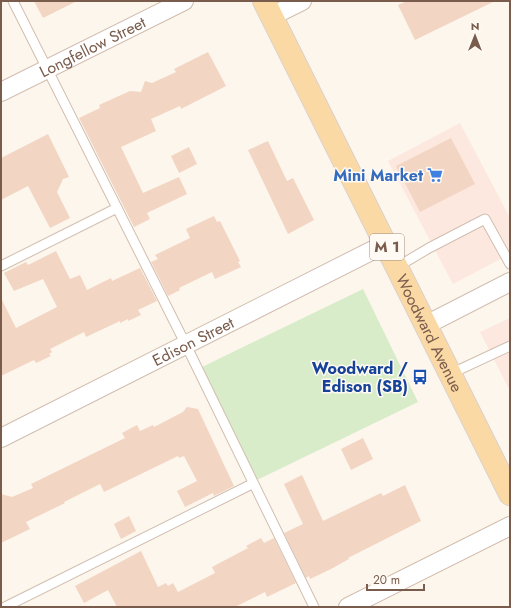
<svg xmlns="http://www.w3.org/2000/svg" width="511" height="608" viewBox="0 0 511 608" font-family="Jost,sans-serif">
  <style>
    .commercial { fill: #fde8e0 }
    .green { fill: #d8ecc9 }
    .building { fill: #f3d5c3 }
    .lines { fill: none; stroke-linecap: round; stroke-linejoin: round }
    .lane-casing { stroke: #d1beb0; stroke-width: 11 }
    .street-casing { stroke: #d1beb0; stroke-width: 20 }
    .primary-casing { stroke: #dad1cd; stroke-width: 24 }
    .lane { stroke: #fff; stroke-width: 9 }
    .street { stroke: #fff; stroke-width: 18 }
    .primary { stroke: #fbd9a5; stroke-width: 22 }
    .labels { text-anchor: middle; stroke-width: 3; stroke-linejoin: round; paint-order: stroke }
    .shield { fill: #fffaf3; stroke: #a28b7f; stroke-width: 1 }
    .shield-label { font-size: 15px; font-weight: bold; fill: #7a5c4d }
    .street-label { font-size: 16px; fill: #7a5c4d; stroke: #fffaf3 }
    .shop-label { font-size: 16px; font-weight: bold; fill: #366cbe; stroke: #fffaf3; text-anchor: end }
    .transit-label { font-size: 16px; font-weight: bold; fill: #164399; stroke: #fffaf3; text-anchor: end }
  </style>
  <rect width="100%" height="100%" fill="#fdf6ec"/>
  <g class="commercial">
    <path d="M460,123l50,95v36l-57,30 -65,-123z"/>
    <path d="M510,318v73l-30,-59z"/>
  </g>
  <path class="green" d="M363,289l55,113 -161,78 -55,-113z"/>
  <g class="building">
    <path d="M34,1h43l-34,17z"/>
    <path d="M407,1h88l-80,39 -17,-35z"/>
    <path d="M208,52l18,34 -45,23 -1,-3 -29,13 5,12 -35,16 22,46 36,-16 8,17 -40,19 3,6 -16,8 -55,-109 21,-10 -1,-3 31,-14 11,1 4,-11 7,2 24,-11 -2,-3z"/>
    <path d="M48,134l21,43 -6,2 -6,13 13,26 -20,10 -22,-42 -27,14v-42z"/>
    <path d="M451,138l24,46 -55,28 -24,-46z"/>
    <path d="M268,141l19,40 6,-3 21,42 -26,14 -40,-84z"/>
    <path d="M189,147l8,17 -18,9 -8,-17z"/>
    <path d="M214,216l3,6 3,-1 20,40 -2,1 3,5 -26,12 -3,-7 -33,16 1,2 -12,6 -17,-34 7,-3 -3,-4 35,-17 -4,-9z"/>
    <path d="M56,251l14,28 10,-4 7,15 24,-12 1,3 28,-13 17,33 -19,9 3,5 -13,6v-2l-8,4v-2l-34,16 -2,-5 -34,17 2,3 -3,2 2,2 -15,7 -2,-3 -33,16v-78l15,30 41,-21 -14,-28 -29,12 -10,-18 22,-11 2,3z"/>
    <path d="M187,407l11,2 36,77 -20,10 -1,-3 -28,14 -8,-16 20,-10 -13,-25 -5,2 -1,-2 -74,36 -4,-8 -36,18 1,1 -39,19 4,7 -29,14v-49l11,3 21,-9 -2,-4 94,-46 -3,-5 15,-8 3,6 13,-6 1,2 29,-15z"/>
    <path d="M363,438l10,21 -22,11 -10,-21z"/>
    <path d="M302,475l21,46 58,-28 2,3 22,-11 16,36 -73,37 1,1 -18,10 -21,10 -1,-3 -3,2 -22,-45 19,-9 -19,-40z"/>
    <path d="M129,516l7,15 -15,8 -7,-15z"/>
    <path d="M261,538l3,5 10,-5 22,45 -29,14 -2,-5 -30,15 -5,-1 -3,1h-110l-9,-17 -24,13 -9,-17 66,-35 17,36 8,-4 2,3 5,-3 5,9 37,-19 -3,-6 36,-19 -2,-2z"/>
  </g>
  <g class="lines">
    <defs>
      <g id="lane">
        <path d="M13,1l173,344 128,262"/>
        <path d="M1,266l116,-58"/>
        <path d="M397,267l32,-19 56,-29 25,45"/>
        <path d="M450,374l60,-28"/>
        <path d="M5,607l247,-123"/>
      </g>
      <g id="street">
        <path d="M272,16l30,-15"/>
        <path id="s1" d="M1,92l183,-91"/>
        <path d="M426,325l84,-43"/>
        <path id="s2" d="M1,438l384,-194"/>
        <path d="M348,607l162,-81"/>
      </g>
      <g id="primary">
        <path id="s3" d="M264,1l246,493"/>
      </g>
    </defs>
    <use href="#lane" class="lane-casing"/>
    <use href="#street" class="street-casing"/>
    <use href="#primary" class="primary-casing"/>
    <use href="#lane" class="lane"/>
    <use href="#street" class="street"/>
    <use href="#primary" class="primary"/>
  </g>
  <defs>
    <symbol id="supermarket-bare" viewBox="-9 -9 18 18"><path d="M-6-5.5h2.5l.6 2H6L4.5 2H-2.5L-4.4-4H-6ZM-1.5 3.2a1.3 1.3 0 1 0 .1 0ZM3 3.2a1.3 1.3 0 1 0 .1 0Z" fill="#3f7fe0" stroke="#fffaf3" stroke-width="2.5" paint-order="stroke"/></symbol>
    <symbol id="bus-bare" viewBox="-9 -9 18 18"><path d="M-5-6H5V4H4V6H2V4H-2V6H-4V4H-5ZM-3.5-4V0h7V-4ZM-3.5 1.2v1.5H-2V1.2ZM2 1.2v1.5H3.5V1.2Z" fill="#1a4fb4" stroke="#fffaf3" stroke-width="2.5" paint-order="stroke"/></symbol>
  </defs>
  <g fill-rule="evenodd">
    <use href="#supermarket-bare" x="424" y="164" width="22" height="22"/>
    <use href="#bus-bare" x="409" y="366" width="22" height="22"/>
  </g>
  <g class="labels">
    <rect class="shield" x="370" y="234" width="34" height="26" rx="3"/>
    <g class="shield-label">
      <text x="387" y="252">M 1</text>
    </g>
    <g class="street-label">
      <text dy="6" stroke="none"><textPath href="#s1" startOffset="102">Longfellow Street</textPath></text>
      <text dy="6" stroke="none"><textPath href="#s3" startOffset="371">Woodward Avenue</textPath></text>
      <text dy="6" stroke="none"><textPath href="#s2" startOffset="215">Edison Street</textPath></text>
    </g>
    <g class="shop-label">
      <text x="423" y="181">Mini Market</text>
    </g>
    <g class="transit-label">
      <text x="408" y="374">Woodward /<tspan x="408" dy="18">Edison (SB)</tspan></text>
    </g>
  </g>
  <rect width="511" height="608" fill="none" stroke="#7a5c4d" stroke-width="4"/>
  <g transform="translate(475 36)" stroke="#fffaf3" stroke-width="3" paint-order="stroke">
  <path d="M0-3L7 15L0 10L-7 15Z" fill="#7a5c4d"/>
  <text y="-6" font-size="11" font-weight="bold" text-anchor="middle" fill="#7a5c4d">N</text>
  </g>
  <path d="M367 584v6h57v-6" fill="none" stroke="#7a5c4d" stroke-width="2"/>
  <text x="373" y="584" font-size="12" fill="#7a5c4d" stroke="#fffaf3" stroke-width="3" paint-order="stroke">20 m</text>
</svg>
